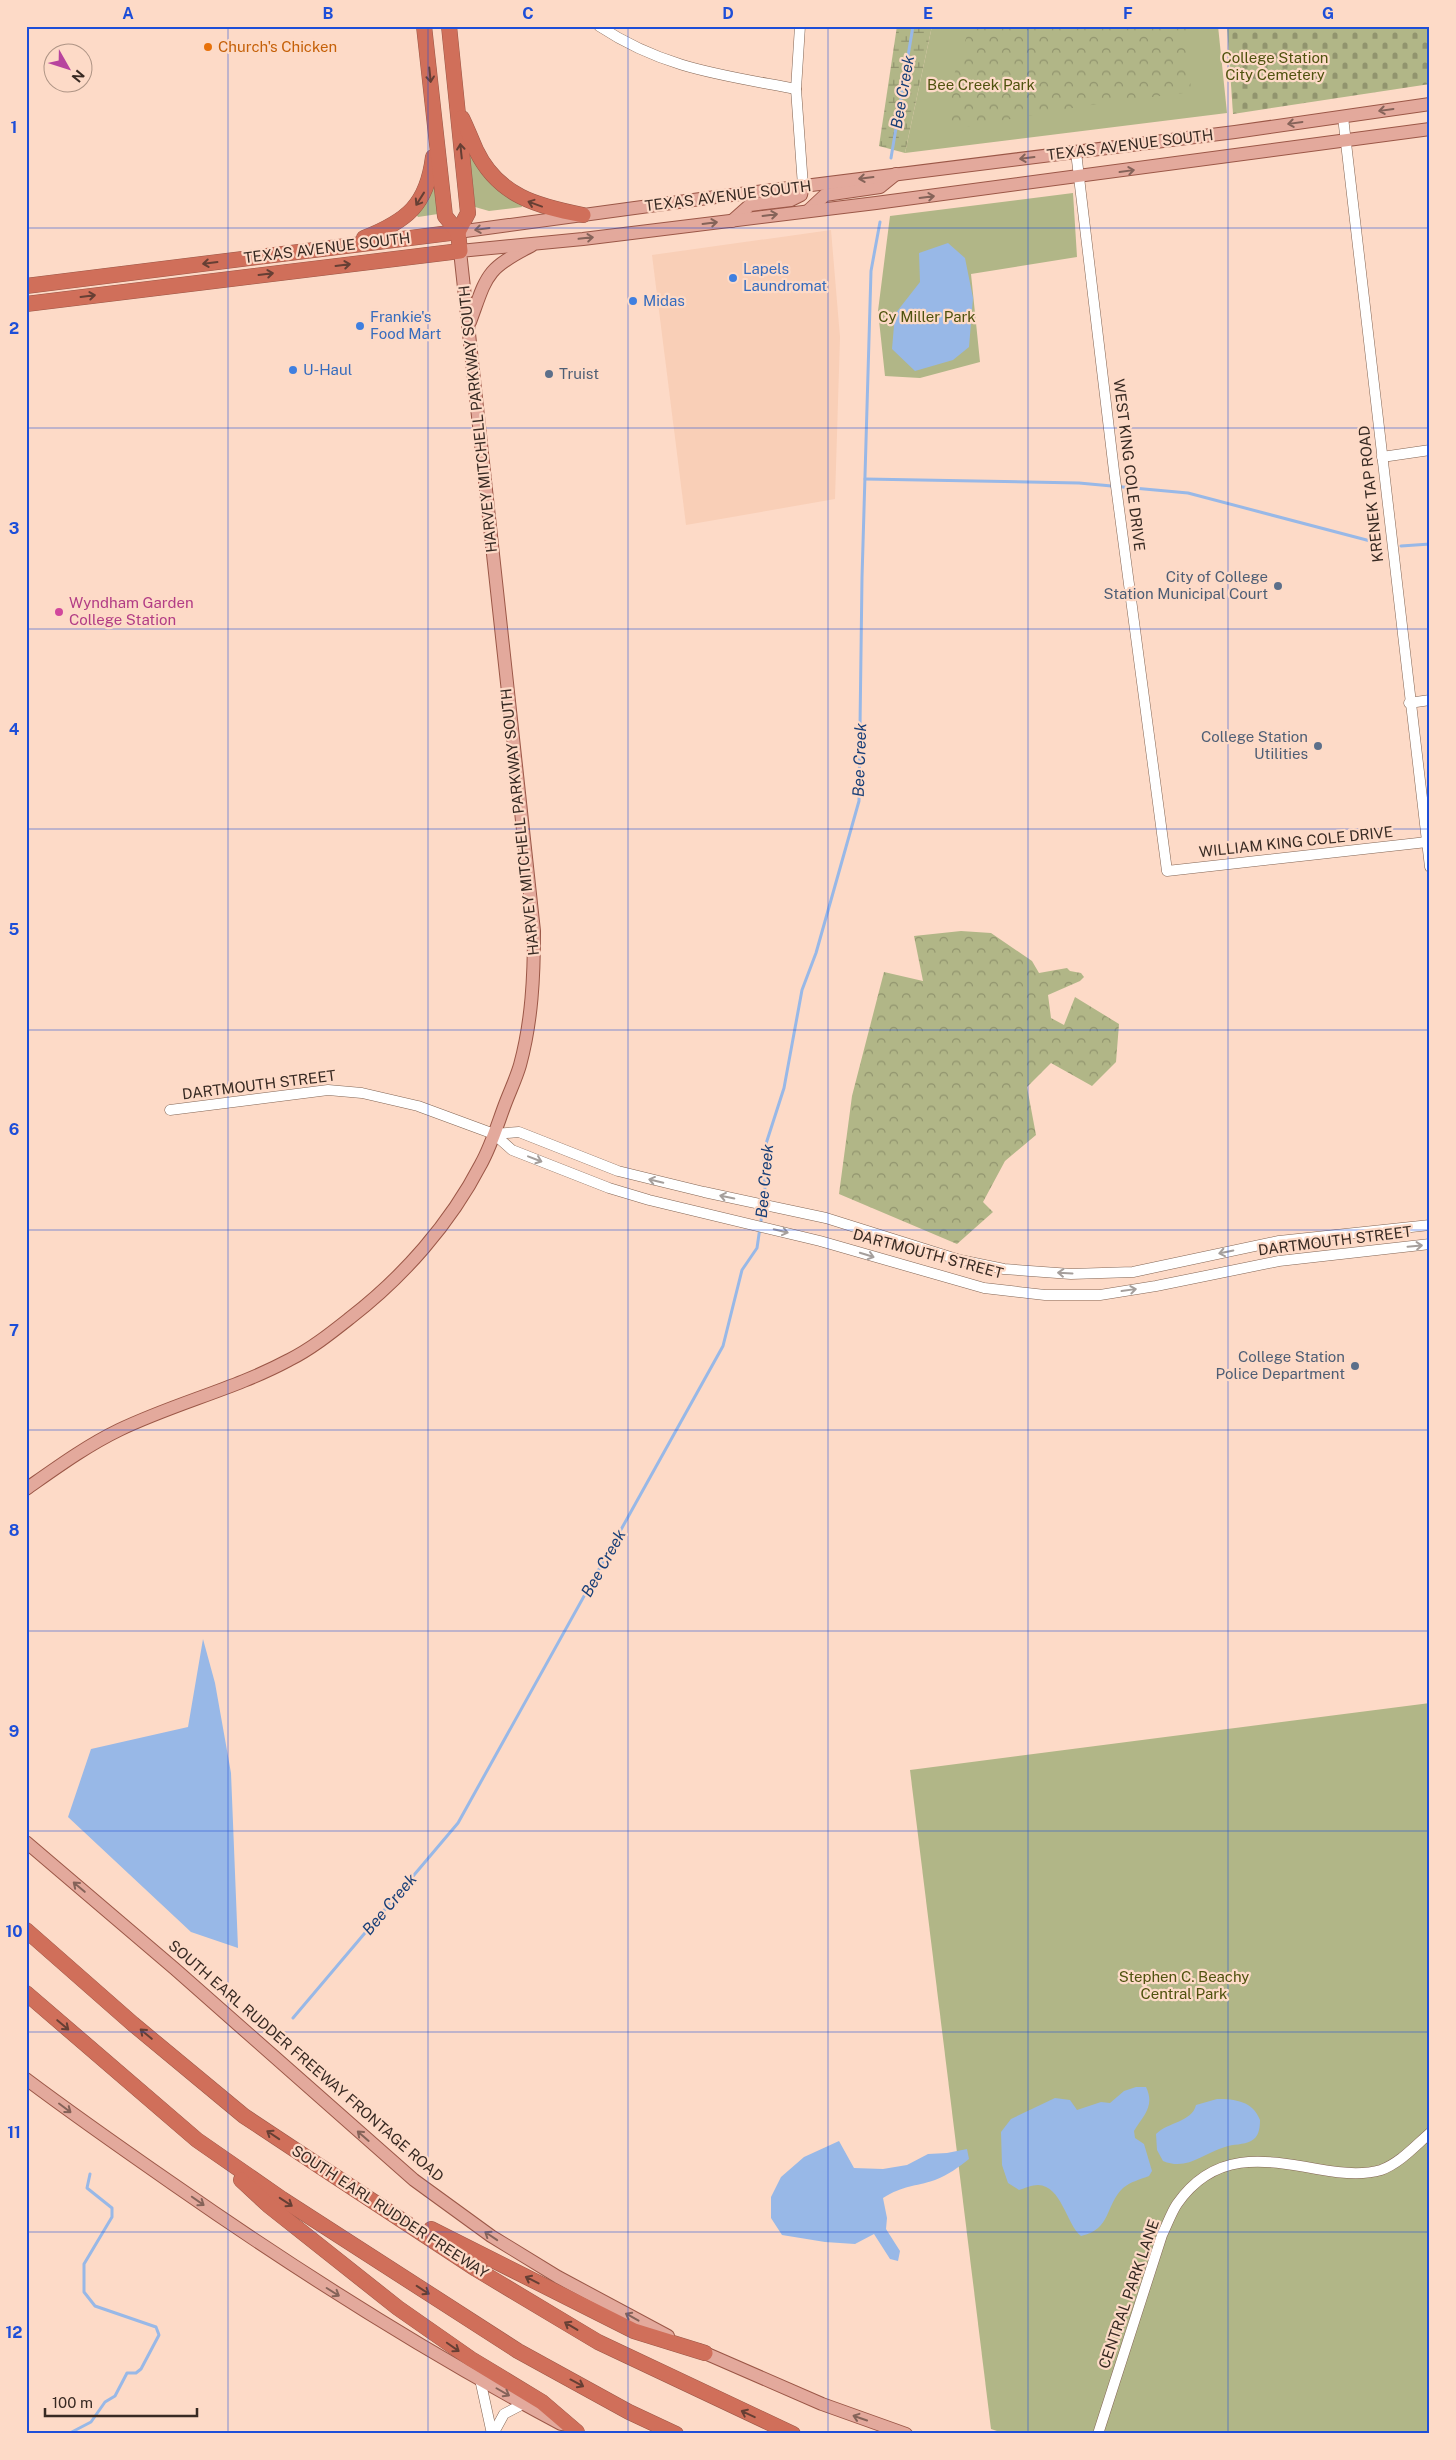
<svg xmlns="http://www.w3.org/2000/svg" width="1456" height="2460" viewBox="0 0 1456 2460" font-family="'Public Sans',sans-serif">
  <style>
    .built { fill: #f9cfb7 }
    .green { fill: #b1b687 }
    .forest { fill: url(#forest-crowns) }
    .wetland { fill: url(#wetland-marsh) }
    .cemetery { fill: url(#cemetery-stones) }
    .water { fill: #98b8e7 }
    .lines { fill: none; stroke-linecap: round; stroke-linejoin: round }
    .stream { stroke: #98b8e7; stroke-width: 3 }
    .minor-casing { stroke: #836554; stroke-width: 11 }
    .major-casing { stroke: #9b5747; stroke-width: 14 }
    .highway-casing { stroke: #9b5747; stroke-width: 16 }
    .minor { stroke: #fff; stroke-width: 10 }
    .major { stroke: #e3a99c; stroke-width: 12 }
    .highway { stroke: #d06f5a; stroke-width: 15 }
    .oneway { stroke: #663f34 }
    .oneway2 { stroke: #856359 }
    .oneway3 { stroke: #a59f9c }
    .grid { fill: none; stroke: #1d4ed8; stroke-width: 1; stroke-opacity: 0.55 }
    .food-dot { fill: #e8710a; stroke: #fddac7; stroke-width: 2 }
    .shop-dot { fill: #3f7fe0; stroke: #fddac7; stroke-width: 2 }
    .service-dot { fill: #5c6f8a; stroke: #fddac7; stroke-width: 2 }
    .hotel-dot { fill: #d1479c; stroke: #fddac7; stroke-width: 2 }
    .labels { text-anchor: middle; stroke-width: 4.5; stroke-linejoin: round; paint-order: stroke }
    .food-label { font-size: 15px; fill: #c56008; stroke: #fddac7; text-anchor: start }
    .park-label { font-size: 15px; fill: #4f520e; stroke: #fddac7 }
    .street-label { font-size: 15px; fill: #382a23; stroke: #fddac7 }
    .shop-label { font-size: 15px; fill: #366cbe; stroke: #fddac7; text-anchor: start }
    .service-label { font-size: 15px; fill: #4e5e75; stroke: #fddac7; text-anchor: end }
    .hotel-label { font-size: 15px; fill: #b23c85; stroke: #fddac7; text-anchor: start }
    .water-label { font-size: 16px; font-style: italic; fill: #173e77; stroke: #fddac7 }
    .neatline { fill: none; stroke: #1d4ed8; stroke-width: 2 }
    .grid-label { font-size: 16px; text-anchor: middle; font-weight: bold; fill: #1d4ed8 }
  </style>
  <defs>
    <pattern id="forest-crowns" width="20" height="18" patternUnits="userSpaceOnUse" patternTransform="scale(1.25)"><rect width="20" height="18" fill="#b1b687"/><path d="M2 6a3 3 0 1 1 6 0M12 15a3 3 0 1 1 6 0" fill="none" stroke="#91946e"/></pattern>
    <pattern id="wetland-marsh" width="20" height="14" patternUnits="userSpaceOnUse" patternTransform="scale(1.25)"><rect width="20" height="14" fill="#b1b687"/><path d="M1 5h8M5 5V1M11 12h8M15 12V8" fill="none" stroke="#91946e"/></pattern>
    <pattern id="cemetery-stones" width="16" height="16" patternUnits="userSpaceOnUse" patternTransform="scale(1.25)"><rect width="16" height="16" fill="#b1b687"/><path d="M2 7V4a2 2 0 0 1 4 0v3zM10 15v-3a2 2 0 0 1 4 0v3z" fill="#91946e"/></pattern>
  </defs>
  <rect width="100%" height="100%" fill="#fddac7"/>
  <path class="built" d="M831,230l9,107 -5,162 -149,26 -34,-270z"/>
  <g class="green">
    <path d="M932,26h286l9,87 -322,40z"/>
    <path d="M469,153l52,51 1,3 -33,4 -14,-4z"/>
    <path d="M434,181l4,33 -20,3 -2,-3z"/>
    <path d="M1073,193l4,64 -106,17 9,88 -60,16 -35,-2 -7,-65 12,-95z"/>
    <path d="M1430,1703v731h-424l-15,-5 -81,-659z"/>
  </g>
  <g class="forest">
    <path d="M970,26h216l5,66 -107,14 -136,24 6,-55z"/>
    <path d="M961,931l30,2 41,28 7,12 28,-5 3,3 11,2 3,4 -4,4 -32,14 3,23 13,7 11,-28 44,27 -3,38 -24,24 -41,-23 -24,24 9,48 -31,26 -22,41 10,10 -36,32 -118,-50 13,-98 32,-124 39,9 -9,-45z"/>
  </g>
  <path class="wetland" d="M897,26h35l-27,127 -26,-7z"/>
  <path class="cemetery" d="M1227,26h203v58l-197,30z"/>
  <g class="water">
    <path d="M948,243l17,15 8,40 -4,49 -16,13 -38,11 -23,-22 3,-35 25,-32 -1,-29z"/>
    <path d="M203,1639l12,44 16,90 7,175 -47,-16 -123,-115 23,-68 97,-22z"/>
    <path d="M1136,2087h10c9,19 -2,28 -12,44l1,7 9,6 8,27 -3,5c-8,3 -19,6 -26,12 -18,17 -11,41 -42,48 -15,-12 -19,-50 -43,-51 -6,0 -13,3 -19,5l-11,-7 -6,-18 -1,-33 10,-13 44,-21 15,2 7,10 24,-8 9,1 14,-12z"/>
    <path d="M1217,2099c18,0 36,2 43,21 0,8 -1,17 -9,21 -7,4 -18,3 -26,6 -23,7 -38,24 -62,14l-6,-11 -1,-16c12,-12 36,-12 40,-29z"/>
    <path d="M839,2141l15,27 29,1 24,-4 21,-11 19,-1 20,-4 2,10c-10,8 -21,16 -34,21 -21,7 -31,5 -52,18l4,20 -1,11 14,22 -2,10 -8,-2 -16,-25 -19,10 -30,-2 -43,-7 -11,-17v-21l10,-20 23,-20z"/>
  </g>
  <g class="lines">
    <g class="stream">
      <path d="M891,158l22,-132"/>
      <path d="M865,479l214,4 109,10 190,50"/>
      <path d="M1401,546l29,-2"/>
      <path d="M293,2018l165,-195 265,-477 19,-76 15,-22 8,-55 -1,-43 20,-62 18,-98 14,-37 43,-152 3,-223 9,-307 9,-49"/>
      <path d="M68,2434l23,-12 14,-20 10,-6 12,-23h9l5,-4 18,-34 -3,-8 -61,-21 -11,-14v-28l28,-47v-9l-25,-20 3,-14"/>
    </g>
    <defs>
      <g id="minor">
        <path d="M599,26c65,43 124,49 197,63"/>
        <path d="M800,26l-4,63 7,97"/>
        <path d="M1343,117l87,750"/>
        <path d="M1076,152l38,319 53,400 260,-29"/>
        <path d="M1382,457l48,-7"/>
        <path d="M1409,703l21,-3"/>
        <path d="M170,1110l158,-20 34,3 56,13 76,28 18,16 97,38 40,12 171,41 164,47 61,7h55l56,-9 123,-25 151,-17"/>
        <path d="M494,1134l25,-2 99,39 86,21 122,26 134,42 44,9 67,5 62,-2 146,-31 151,-16"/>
        <path d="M480,2379l12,55"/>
        <path d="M493,2434l11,-20 19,-10"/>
        <path d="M1098,2434l64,-199c5,-10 9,-22 15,-31 37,-53 85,-45 140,-35 21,4 44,7 64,1 19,-7 34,-24 49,-37"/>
      </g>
      <g id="major">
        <path d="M809,210l16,-15 55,-8 16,-13"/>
        <path d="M732,221l18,-16 41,-5 10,-5 2,-9"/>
        <path d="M458,232l250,-34 527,-66 195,-28"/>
        <path d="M470,322c17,-46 15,-53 61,-76"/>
        <path d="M26,1489c30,-21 60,-43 93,-59 56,-27 116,-41 170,-70 22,-11 42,-27 61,-42 53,-41 100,-94 131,-154 10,-18 16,-38 23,-57 5,-14 12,-28 16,-42 12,-44 14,-89 14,-134l-74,-680 123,-12 293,-36 554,-74"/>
        <path d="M26,1842l149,127 239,211 77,56 67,41 110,59"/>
        <path d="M26,2079c48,36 98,71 147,105 126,88 252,168 388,240"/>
        <path d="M698,2350l124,54 84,30"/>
      </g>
      <g id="highway">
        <path d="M449,26l19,187 -10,19"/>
        <path d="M462,118c5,10 9,21 14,32 22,46 61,56 107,65"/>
        <path d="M364,238c43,-17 63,-33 69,-81"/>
        <path d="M26,286l432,-54"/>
        <path d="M26,304l434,-53 -2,-19 -13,-16 -21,-190"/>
        <path d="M26,1930l107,94 111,92 83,55 149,98 122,73 195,92"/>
        <path d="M26,1993l171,147 85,59 236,152 111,61 47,22"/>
        <path d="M241,2180l27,25 130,103 73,51 71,43 35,30"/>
        <path d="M431,2229l203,102 71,22"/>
      </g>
    </defs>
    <use href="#minor" class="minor-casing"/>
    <use href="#major" class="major-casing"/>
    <use href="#highway" class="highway-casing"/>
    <use href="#minor" class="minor"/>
    <use href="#major" class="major"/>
    <use href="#highway" class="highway"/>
  </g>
  <defs><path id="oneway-shaft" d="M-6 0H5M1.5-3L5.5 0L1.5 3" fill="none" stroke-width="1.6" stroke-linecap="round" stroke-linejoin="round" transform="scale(1.25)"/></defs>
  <g class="oneway">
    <use href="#oneway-shaft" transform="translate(430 75) rotate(84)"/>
    <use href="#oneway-shaft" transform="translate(461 151) rotate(-96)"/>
    <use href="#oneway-shaft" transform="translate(420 199) rotate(122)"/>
    <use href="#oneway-shaft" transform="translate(535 204) rotate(-160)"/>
    <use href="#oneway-shaft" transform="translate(210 263) rotate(173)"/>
    <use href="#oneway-shaft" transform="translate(343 265) rotate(-7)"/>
    <use href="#oneway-shaft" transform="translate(266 274) rotate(-7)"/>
    <use href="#oneway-shaft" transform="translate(88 296) rotate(-7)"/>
    <use href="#oneway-shaft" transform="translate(63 2025) rotate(40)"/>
    <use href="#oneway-shaft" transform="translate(146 2034) rotate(-140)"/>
    <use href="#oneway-shaft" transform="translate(273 2135) rotate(-146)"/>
    <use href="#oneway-shaft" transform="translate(286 2202) rotate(33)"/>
    <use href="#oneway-shaft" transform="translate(532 2280) rotate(-153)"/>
    <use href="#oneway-shaft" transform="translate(423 2290) rotate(33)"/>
    <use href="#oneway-shaft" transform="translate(571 2326) rotate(-149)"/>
    <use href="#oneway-shaft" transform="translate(453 2347) rotate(35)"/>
    <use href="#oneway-shaft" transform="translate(577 2383) rotate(28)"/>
    <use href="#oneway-shaft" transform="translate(748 2414) rotate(-155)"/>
  </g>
  <g class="oneway2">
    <use href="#oneway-shaft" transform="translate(1386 110) rotate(172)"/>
    <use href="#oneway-shaft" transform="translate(1295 123) rotate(172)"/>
    <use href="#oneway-shaft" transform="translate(1027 158) rotate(173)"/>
    <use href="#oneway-shaft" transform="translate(1127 171) rotate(-8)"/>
    <use href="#oneway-shaft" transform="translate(866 178) rotate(173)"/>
    <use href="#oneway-shaft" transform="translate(927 197) rotate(-7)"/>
    <use href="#oneway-shaft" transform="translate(770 215) rotate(-7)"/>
    <use href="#oneway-shaft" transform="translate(710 223) rotate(-7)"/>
    <use href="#oneway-shaft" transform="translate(482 229) rotate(172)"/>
    <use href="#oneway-shaft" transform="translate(586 238) rotate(-6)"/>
    <use href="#oneway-shaft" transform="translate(79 1887) rotate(-140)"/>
    <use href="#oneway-shaft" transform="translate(65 2108) rotate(37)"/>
    <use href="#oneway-shaft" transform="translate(363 2136) rotate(-139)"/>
    <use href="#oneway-shaft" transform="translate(198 2201) rotate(35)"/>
    <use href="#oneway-shaft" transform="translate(491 2236) rotate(-146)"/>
    <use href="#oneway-shaft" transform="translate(333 2292) rotate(32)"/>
    <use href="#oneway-shaft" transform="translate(632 2317) rotate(-151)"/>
    <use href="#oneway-shaft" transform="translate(503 2392) rotate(30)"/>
    <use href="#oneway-shaft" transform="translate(860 2418) rotate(-161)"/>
  </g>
  <g class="oneway3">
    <use href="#oneway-shaft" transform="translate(535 1159) rotate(21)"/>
    <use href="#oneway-shaft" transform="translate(656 1181) rotate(-167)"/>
    <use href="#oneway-shaft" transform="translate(727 1197) rotate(-168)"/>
    <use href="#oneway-shaft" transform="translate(781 1231) rotate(14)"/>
    <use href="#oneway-shaft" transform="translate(1415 1246) rotate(-5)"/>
    <use href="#oneway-shaft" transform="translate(1226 1252) rotate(168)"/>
    <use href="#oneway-shaft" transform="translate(867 1255) rotate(17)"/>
    <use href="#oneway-shaft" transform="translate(1065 1273) rotate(-177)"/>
    <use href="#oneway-shaft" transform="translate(1129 1290) rotate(-8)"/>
  </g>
  <path class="grid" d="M228,26v2408M428,26v2408M628,26v2408M828,26v2408M1028,26v2408M1228,26v2408M26,228h1404M26,428h1404M26,629h1404M26,829h1404M26,1030h1404M26,1230h1404M26,1430h1404M26,1631h1404M26,1831h1404M26,2032h1404M26,2232h1404"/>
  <circle class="food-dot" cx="208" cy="47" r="5"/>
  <g class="shop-dot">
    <circle cx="733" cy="278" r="5"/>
    <circle cx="633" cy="301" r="5"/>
    <circle cx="360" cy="326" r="5"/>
    <circle cx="293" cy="370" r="5"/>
  </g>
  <g class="service-dot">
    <circle cx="549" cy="374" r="5"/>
    <circle cx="1278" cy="586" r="5"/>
    <circle cx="1318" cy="746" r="5"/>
    <circle cx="1355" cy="1366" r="5"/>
  </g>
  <circle class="hotel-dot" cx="59" cy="612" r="5"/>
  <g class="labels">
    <g class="food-label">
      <text x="218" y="52">Church's Chicken</text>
    </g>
    <g class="park-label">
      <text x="1275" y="63">College Station<tspan x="1275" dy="17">City Cemetery</tspan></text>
      <text x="981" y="90">Bee Creek Park</text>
      <text x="927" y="322">Cy Miller Park</text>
      <text x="1184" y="1982">Stephen C. Beachy<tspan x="1184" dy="17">Central Park</tspan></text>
    </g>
    <g class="street-label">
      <text transform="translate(1130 145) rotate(-7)" y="5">TEXAS AVENUE SOUTH</text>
      <text transform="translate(728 196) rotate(-7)" y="5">TEXAS AVENUE SOUTH</text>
      <text transform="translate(327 248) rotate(-7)" y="5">TEXAS AVENUE SOUTH</text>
      <text transform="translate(478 419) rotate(-96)" y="5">HARVEY MITCHELL PARKWAY SOUTH</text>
      <text transform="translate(1129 465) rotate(83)" y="5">WEST KING COLE DRIVE</text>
      <text transform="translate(1371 494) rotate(-96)" y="5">KRENEK TAP ROAD</text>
      <text transform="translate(520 822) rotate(-96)" y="5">HARVEY MITCHELL PARKWAY SOUTH</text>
      <text transform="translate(1296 842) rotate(-6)" y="5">WILLIAM KING COLE DRIVE</text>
      <text transform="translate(259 1085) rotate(-7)" y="5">DARTMOUTH STREET</text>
      <text transform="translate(1335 1241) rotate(-7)" y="5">DARTMOUTH STREET</text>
      <text transform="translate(928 1254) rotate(15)" y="5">DARTMOUTH STREET</text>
      <text transform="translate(306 2061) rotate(41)" y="5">SOUTH EARL RUDDER FREEWAY FRONTAGE ROAD</text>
      <text transform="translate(390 2212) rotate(33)" y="5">SOUTH EARL RUDDER FREEWAY</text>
      <text transform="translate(1129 2294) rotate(-71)" y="5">CENTRAL PARK LANE</text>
    </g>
    <g class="shop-label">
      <text x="743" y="274">Lapels<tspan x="743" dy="17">Laundromat</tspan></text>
      <text x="643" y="306">Midas</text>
      <text x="370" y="322">Frankie's<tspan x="370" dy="17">Food Mart</tspan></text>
      <text x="303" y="375">U-Haul</text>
    </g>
    <g class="service-label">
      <text x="559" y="379" text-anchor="start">Truist</text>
      <text x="1268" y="582">City of College<tspan x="1268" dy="17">Station Municipal Court</tspan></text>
      <text x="1308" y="742">College Station<tspan x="1308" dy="17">Utilities</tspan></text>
      <text x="1345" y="1362">College Station<tspan x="1345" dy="17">Police Department</tspan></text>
    </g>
    <g class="hotel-label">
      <text x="69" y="608">Wyndham Garden<tspan x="69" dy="17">College Station</tspan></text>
    </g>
    <g class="water-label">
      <text transform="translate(902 92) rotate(-80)" y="6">Bee Creek</text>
      <text transform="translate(859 760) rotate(-88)" y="6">Bee Creek</text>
      <text transform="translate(764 1181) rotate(-85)" y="6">Bee Creek</text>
      <text transform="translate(603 1563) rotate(-61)" y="6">Bee Creek</text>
      <text transform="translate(389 1904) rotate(-50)" y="6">Bee Creek</text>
    </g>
  </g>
  <rect width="1456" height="2460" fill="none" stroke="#fddac7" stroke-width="55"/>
  <g transform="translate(68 68) rotate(129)"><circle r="24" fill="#fddac7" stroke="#ae9485"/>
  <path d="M0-4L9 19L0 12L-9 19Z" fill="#b7449e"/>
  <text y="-8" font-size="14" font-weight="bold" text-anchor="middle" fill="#382a23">N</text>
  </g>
  <path d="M45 2408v8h152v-8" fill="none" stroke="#382a23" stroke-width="2.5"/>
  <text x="52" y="2408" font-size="15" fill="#382a23" stroke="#fddac7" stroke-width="4" paint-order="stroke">100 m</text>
  <rect x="28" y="28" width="1400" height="2404" class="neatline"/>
  <g class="grid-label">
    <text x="128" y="19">A</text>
    <text x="328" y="19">B</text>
    <text x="528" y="19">C</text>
    <text x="728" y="19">D</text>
    <text x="928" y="19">E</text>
    <text x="1128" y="19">F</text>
    <text x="1328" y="19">G</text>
    <text x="14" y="133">1</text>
    <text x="14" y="334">2</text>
    <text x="14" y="534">3</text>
    <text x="14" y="735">4</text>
    <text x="14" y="935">5</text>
    <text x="14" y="1135">6</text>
    <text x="14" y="1336">7</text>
    <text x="14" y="1536">8</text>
    <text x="14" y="1737">9</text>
    <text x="14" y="1937">10</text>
    <text x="14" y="2138">11</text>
    <text x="14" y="2338">12</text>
  </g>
</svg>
